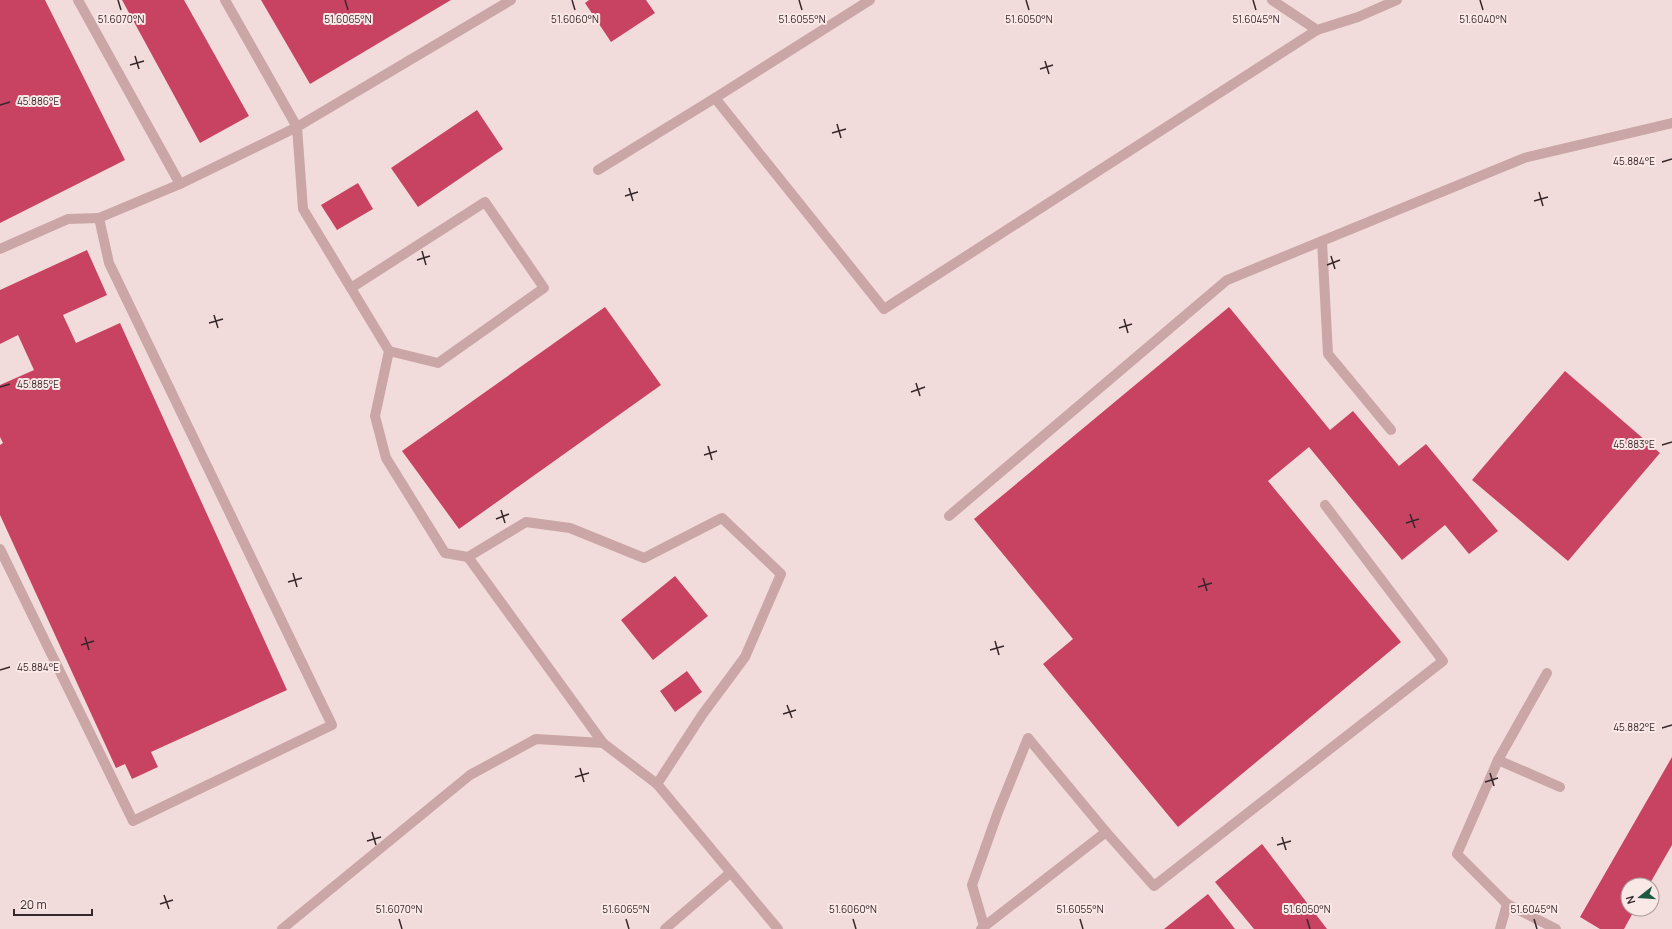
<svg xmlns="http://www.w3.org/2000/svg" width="1672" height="929" viewBox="0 0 1672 929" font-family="Manrope,sans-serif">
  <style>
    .building { fill: #c84362 }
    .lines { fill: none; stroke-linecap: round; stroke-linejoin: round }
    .minor { stroke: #cba6a7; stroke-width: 10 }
    .ticks { fill: none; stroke: #37272a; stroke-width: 1.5 }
    .ticks-label { font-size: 10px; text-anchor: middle; fill: #37272a; stroke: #fae8e7; stroke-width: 4; stroke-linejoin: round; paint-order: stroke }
  </style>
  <rect width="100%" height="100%" fill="#f2dcdb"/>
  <g class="building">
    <path d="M0,0h45l80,160 -125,63z"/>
    <path d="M122,0h62l65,116 -49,27z"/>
    <path d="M261,0h190l-141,84z"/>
    <path d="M589,0h57l9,13 -44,29 -26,-39z"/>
    <path d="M477,110l26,39 -85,58 -27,-39z"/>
    <path d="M358,183l15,26 -36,21 -16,-25z"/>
    <path d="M87,250l20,45 -44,20 13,28 44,-20 167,367 -136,62 7,15 -26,12 -7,-15 -9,4 -116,-253v-70l3,-2 -3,-6v-52l34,-15 -16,-35 -18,9v-54z"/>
    <path d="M605,307l56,78 -202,144 -57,-78z"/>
    <path d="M1229,307l101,123 23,-19 46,55 27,-22 72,87 -29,23 -24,-29 -43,35 -93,-113 -41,34 133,161 -223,185 -135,-163 30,-25 -99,-120z"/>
    <path d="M1565,371l95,82 -92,108 -96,-81z"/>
    <path d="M675,576l33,40 -55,44 -32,-40z"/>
    <path d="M687,671l15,21 -27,20 -15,-21z"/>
    <path d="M1672,757v88l-23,40h-21v24h7l-11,20h-24l-20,-12z"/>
    <path d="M1262,844l65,85h-73l-39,-47z"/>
    <path d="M1208,894l27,35h-71z"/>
  </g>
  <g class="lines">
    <g class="minor">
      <path d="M78,0l102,184"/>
      <path d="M225,0l72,127 6,82 86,142 -14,65 11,42 59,95 23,4"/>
      <path d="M1272,0l45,30 41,-13 39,-17"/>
      <path d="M715,98l169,211 433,-279"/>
      <path d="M598,170l117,-72 155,-98"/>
      <path d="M1322,241l6,113 63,76"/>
      <path d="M0,249l68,-30 31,-1"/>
      <path d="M351,288l134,-86 59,86 -106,75 -49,-12"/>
      <path d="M949,516l278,-236 297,-122 148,-35"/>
      <path d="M0,549l133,272 199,-96 -223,-462 -10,-45 81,-34 117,-57 214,-127"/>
      <path d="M603,743l-135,-186 58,-35 44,6 74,30 78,-40 59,56 -36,83 -43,58 -45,69"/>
      <path d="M1498,760l49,-87"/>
      <path d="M1507,904l-50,-50 41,-94 62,27"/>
      <path d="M984,926l-12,-41 26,-73 30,-74 78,94"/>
      <path d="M282,929l188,-154 66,-36 67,4 54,41 121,145"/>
      <path d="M665,929l65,-56"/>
      <path d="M981,929l125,-97 48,54 289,-225 -118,-156"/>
      <path d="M1500,929l7,-25 49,25"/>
    </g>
  </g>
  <path class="ticks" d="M118,0l3,10M345,0l3,10M572,0l3,10M799,0l3,10M1026,0l3,10M1253,0l3,10M1480,0l3,10M135,56l4,13M1045,61l4,13M130,65l14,-4M1040,69l13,-4M0,105l10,-3M837,124l4,14M832,133l14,-4M1662,162l10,-3M629,188l4,13M1539,192l4,14M625,196l13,-4M1534,201l14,-4M422,251l4,14M1331,256l4,13M417,260l13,-4M1327,265l13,-5M214,315l4,13M1124,319l4,14M209,323l14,-4M1119,328l13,-4M916,383l4,13M0,387l10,-3M911,392l14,-5M1662,445l10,-3M708,446l4,14M704,455l13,-4M501,510l4,13M1410,514l5,14M496,519l13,-5M1406,523l13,-4M293,573l4,14M1203,578l4,13M288,582l14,-4M1198,587l14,-4M85,637l4,13M995,641l4,14M81,645l13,-4M990,650l14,-4M0,670l10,-3M787,705l5,13M783,714l13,-4M1662,728l10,-3M580,768l4,14M1490,773l4,13M575,777l14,-4M1485,782l13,-4M372,832l4,13M1282,837l4,13M367,841l14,-4M1277,845l14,-4M164,895l5,14M160,904l13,-4M399,919l3,10M626,919l3,10M853,919l3,10M1080,919l3,10M1307,919l3,10M1534,919l3,10"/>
  <g class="ticks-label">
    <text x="121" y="23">51.6070°N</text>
    <text x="348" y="23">51.6065°N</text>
    <text x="575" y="23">51.6060°N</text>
    <text x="802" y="23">51.6055°N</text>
    <text x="1029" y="23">51.6050°N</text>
    <text x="1256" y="23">51.6045°N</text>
    <text x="1483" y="23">51.6040°N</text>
    <text x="38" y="105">45.886°E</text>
    <text x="1634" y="165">45.884°E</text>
    <text x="38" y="388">45.885°E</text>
    <text x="1634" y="448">45.883°E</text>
    <text x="38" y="671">45.884°E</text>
    <text x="1634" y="731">45.882°E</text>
    <text x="399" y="913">51.6070°N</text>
    <text x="626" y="913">51.6065°N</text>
    <text x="853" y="913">51.6060°N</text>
    <text x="1080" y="913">51.6055°N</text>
    <text x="1307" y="913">51.6050°N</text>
    <text x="1534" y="913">51.6045°N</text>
  </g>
  <g transform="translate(1640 897) rotate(253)"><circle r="19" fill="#fae8e7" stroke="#ac9b9b"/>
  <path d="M0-3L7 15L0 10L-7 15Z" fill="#1c5940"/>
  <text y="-6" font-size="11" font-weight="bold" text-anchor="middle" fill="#37272a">N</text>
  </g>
  <path d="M14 909v6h78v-6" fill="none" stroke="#37272a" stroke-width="2"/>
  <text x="20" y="909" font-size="12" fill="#37272a" stroke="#fae8e7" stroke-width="3" paint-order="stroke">20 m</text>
</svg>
